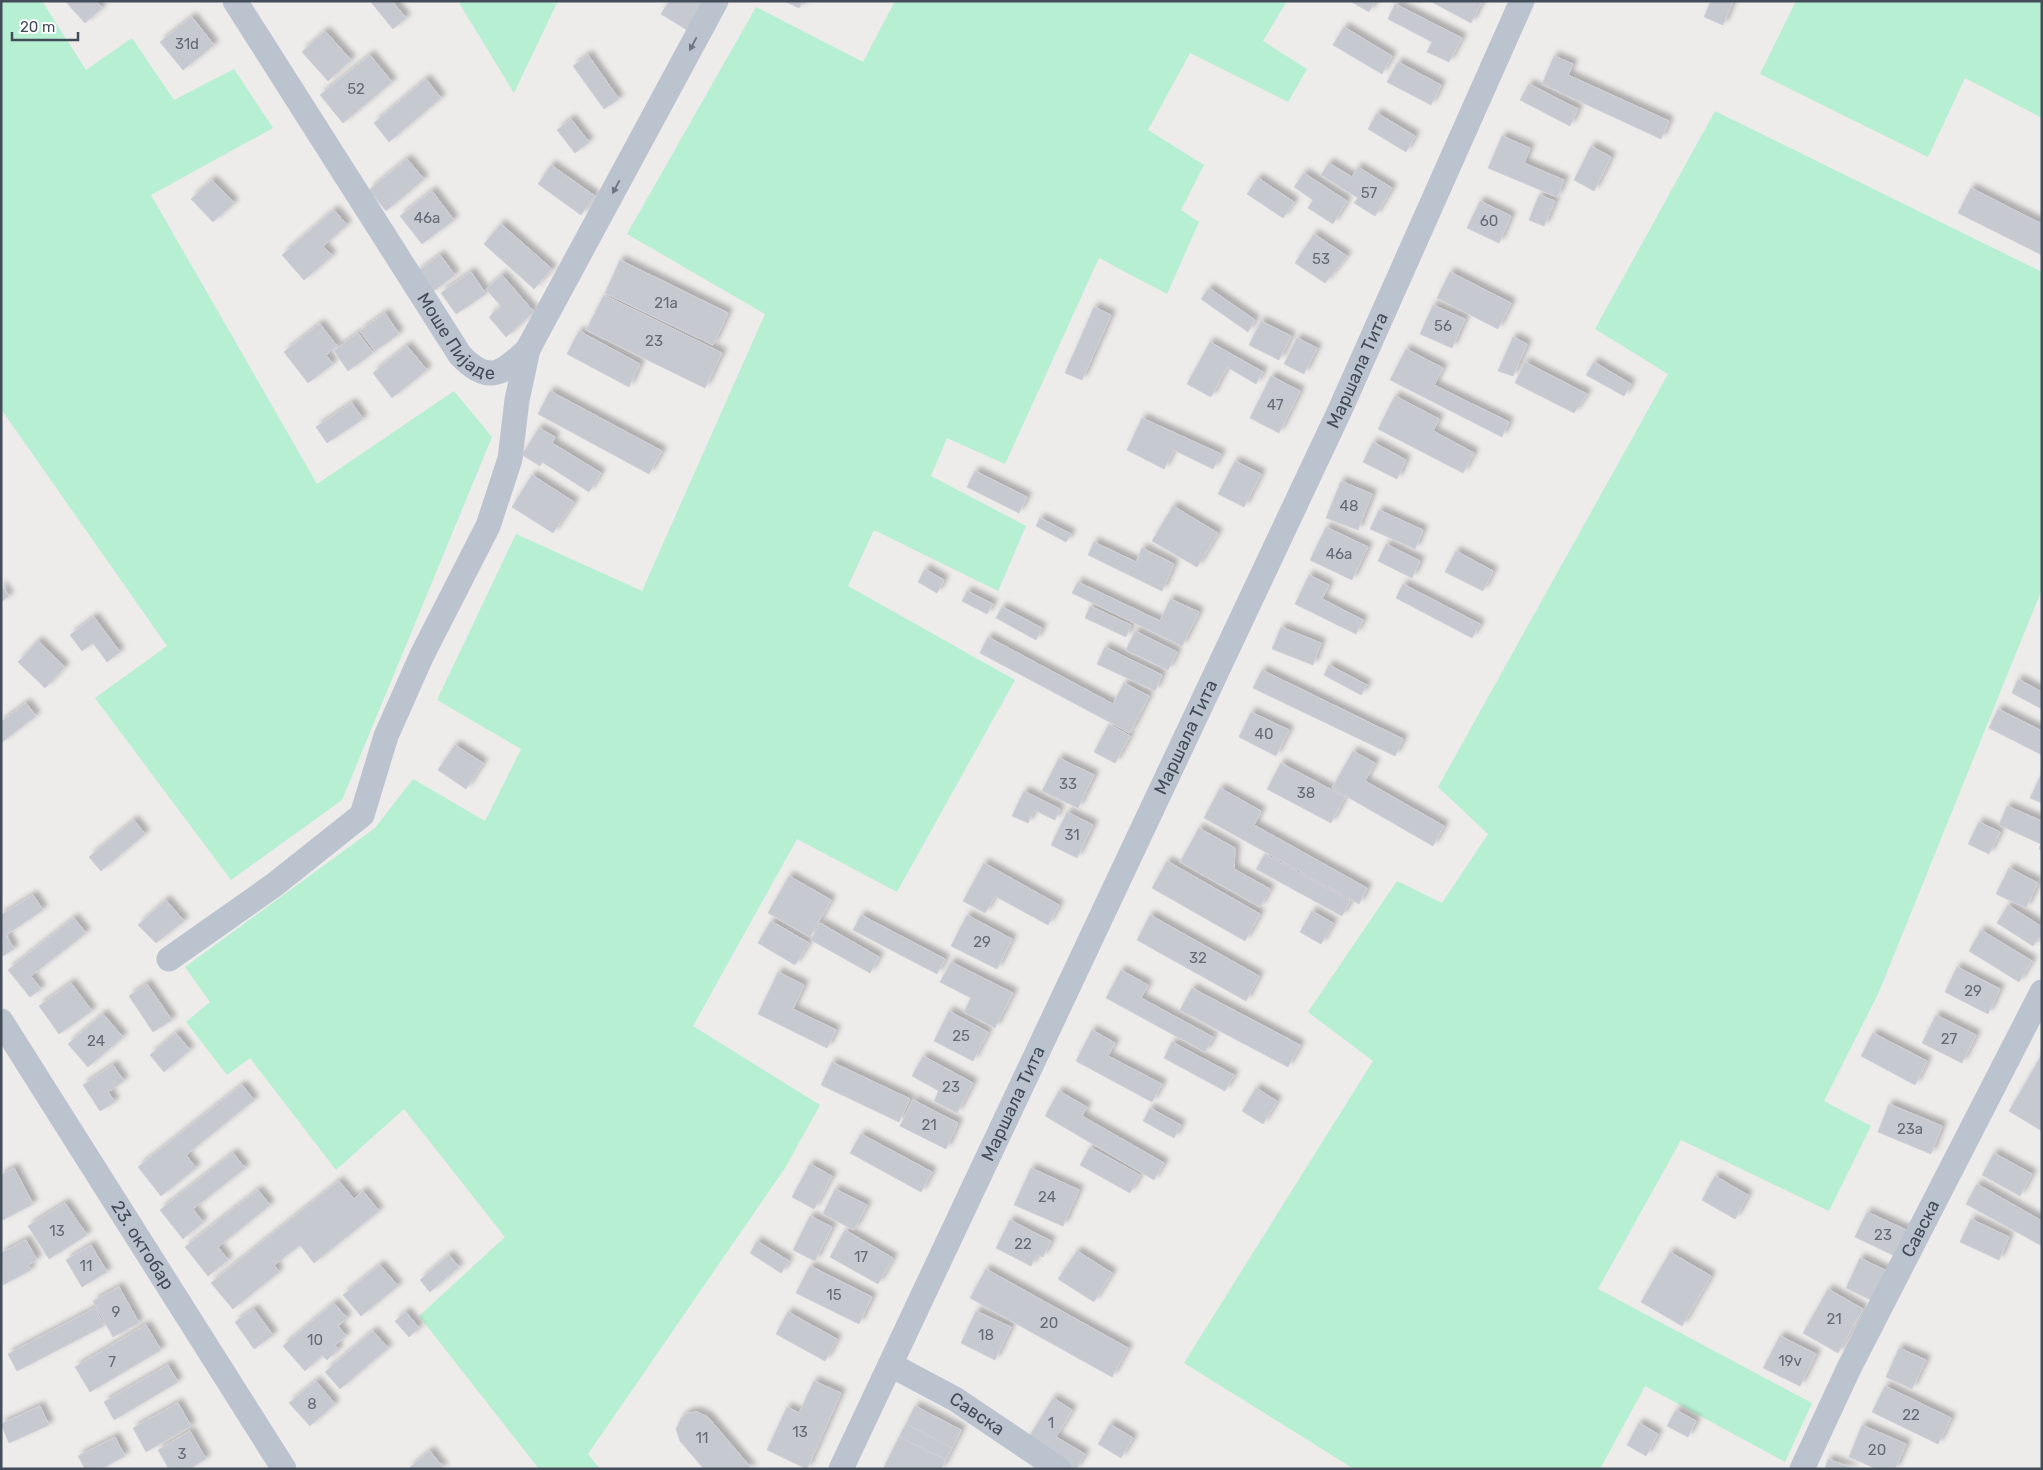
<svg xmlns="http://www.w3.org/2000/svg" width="2043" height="1470" viewBox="0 0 2043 1470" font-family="Rubik,sans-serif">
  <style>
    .green { fill: #b6efd2 }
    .building { fill: #c7c9d1; stroke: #cfd0d7; filter: url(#shadow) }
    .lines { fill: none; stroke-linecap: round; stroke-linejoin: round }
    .minor { stroke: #bbc4ce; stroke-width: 25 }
    .oneway { fill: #6d7682 }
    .labels { text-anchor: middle; stroke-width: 4; stroke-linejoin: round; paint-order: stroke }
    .number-label { font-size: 15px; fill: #646b77 }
    .street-label { font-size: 18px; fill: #434c59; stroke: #fff }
  </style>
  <defs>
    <filter id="shadow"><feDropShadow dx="4.5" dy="-4.5" stdDeviation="2.5" flood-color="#0004"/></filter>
  </defs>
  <rect width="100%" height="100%" fill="#eeebeb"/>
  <g class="green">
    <path d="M1,1h41l44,69 46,-32 42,62 60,-31 39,59 -122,67 166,289 137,-93 38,46 -150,363 -111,80 -136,-182 72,-52 -166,-237z"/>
    <path d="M458,1h100l-44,92z"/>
    <path d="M895,1h392l-24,40 44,28 -19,33 -98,-49 -42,77 56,35 -23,45 18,12 -32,72 -68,-36 -94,206 -58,-26 -16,38 95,50 -28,65 -124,-61 -26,56 167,94 -118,212 -100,-53 -104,187 127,79 -35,63 -197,286 12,15h-61l-120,-153 86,-79 -101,-128 -68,61 -86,-112 -23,17 -41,-53 24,-20 -25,-35 190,-139 38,-49 72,42 36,-72 -84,-49 79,-166 126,57 123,-277 -138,-80 129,-227 107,55z"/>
    <path d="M1796,1h246v117l-77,-40 -37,79 -168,-83z"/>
    <path d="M1715,111l327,161v317l-163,403 -55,109 47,25 -42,85 -148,-71 -83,149 214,114 -27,59 -140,-76 -45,83h-246l-170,-106 189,-302 -65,-49 89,-131 45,22 46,-69 -50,-47 230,-413 -73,-45z"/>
  </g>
  <g class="building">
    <path d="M65,1h31l6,7 -17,15z"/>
    <path d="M370,1h22l14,17 -13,11z"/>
    <path d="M669,1h36l-18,29 -26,-16z"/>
    <path d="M784,1h19l-4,7z"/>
    <path d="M1350,1h25l-6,11z"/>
    <path d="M1430,1h52l-11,22z"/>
    <path d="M1711,1h22l-10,24 -19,-8z"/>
    <path d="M1395,4l67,34 -13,24 -22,-10 5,-10 -44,-23z"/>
    <path d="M192,17l22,28 -31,25 -23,-28z"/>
    <path d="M1344,27l48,29 -10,18 -49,-29z"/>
    <path d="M325,31l26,29 -23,21 -26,-29z"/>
    <path d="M370,55l22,27 -49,41 -23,-28z"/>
    <path d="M588,55l31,44 -15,10 -31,-43z"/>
    <path d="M1554,56l19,8 -5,11 101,46 -8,18 -119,-55z"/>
    <path d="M1398,62l43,23 -10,20 -44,-23z"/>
    <path d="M426,79l15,19 -52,44 -15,-19z"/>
    <path d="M1529,84l49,25 -8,17 -50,-26z"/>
    <path d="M1377,113l38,23 -9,16 -38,-23z"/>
    <path d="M571,119l18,23 -14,11 -18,-23z"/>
    <path d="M1502,136l28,12 -6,15 40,17 -7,17 -69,-29z"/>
    <path d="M1591,146l20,11 -17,34 -20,-11z"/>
    <path d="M407,159l17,20 -38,32 -17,-21z"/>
    <path d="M1329,163l23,14 6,-10 34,21 -17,28 -21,-13 4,-5 -37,-23z"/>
    <path d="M551,165l44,31 -14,19 -43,-31z"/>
    <path d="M1304,173l43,28 -14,23 -25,-16 5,-8 -19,-13z"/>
    <path d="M1258,178l36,24 -11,16 -36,-24z"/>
    <path d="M212,180l22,23 -21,19 -22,-23z"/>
    <path d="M1971,188l71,36v31l-84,-42z"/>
    <path d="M432,191l22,29 -32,24 -22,-28z"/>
    <path d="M1539,195l16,6 -11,25 -15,-6z"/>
    <path d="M1480,201l31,15 -12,27 -32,-15z"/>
    <path d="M334,210l13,15 -24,21 9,10 -28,24 -22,-25z"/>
    <path d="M501,224l51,45 -18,20 -50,-45z"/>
    <path d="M1314,234l33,22 -22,27 -30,-20z"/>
    <path d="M440,255l15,20 -24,18 -15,-20z"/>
    <path d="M620,260l108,53 -15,32 -108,-52z"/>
    <path d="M471,272l15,22 -30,20 -15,-21z"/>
    <path d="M1450,272l61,31 -13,26 -61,-31z"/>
    <path d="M502,275l32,37 -28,25 -17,-20 12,-11 -15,-17z"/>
    <path d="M1209,288l46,32 -7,12 -47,-33z"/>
    <path d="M604,295l118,58 -17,35 -119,-58z"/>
    <path d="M1433,305l32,14 -13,29 -32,-14z"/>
    <path d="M1094,307l17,8 -29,65 -17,-7z"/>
    <path d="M385,313l14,21 -24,17 -15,-20z"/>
    <path d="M1261,321l30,15 -12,24 -30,-15z"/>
    <path d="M320,324l17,22 -11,9 7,9 -25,19 -24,-31z"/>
    <path d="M579,331l61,33 -11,23 -62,-33z"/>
    <path d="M358,333l15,20 -25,18 -14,-20z"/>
    <path d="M1513,337l14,7 -14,32 -15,-5z"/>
    <path d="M1297,338l20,10 -13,26 -20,-10z"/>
    <path d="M1210,342l53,30 -7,12 -29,-17 -16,30 -24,-13z"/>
    <path d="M407,346l20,24 -35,28 -19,-25z"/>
    <path d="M1406,349l37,19 -9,17 75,37 -7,15 -112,-57z"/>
    <path d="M1525,362l62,32 -13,19 -59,-30z"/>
    <path d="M1594,362l37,22 -7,12 -38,-21z"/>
    <path d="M1271,376l29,15 -21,42 -29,-15z"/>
    <path d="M550,391l112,60 -13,23 -111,-60z"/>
    <path d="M1395,396l44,23 -6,12 41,22 -11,20 -85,-44z"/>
    <path d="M352,403l11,16 -36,24 -11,-16z"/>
    <path d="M1142,418l79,36 -8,15 -39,-19 -10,19 -37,-19z"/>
    <path d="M539,428l16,9 -3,6 49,30 -12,19 -47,-30 -2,4 -18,-11z"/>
    <path d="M1373,442l33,18 -9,19 -34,-17z"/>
    <path d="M1235,461l26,13 -17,33 -26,-13z"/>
    <path d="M975,471l52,26 -8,16 -52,-26z"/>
    <path d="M532,475l42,27 -21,31 -41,-26z"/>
    <path d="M1341,481l31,13 -14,36 -32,-12z"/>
    <path d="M1173,506l45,27 -21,34 -45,-26z"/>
    <path d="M1379,510l44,20 -8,19 -45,-20z"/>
    <path d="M1040,518l31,16 -5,8 -30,-16z"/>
    <path d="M1326,527l42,20 -16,33 -42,-20z"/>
    <path d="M1094,542l42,20 6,-14 32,16 -12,27 -74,-36z"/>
    <path d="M1386,544l34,17 -8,17 -34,-17z"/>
    <path d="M1456,551l37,20 -10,20 -38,-19z"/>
    <path d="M925,569l19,11 -7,13 -19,-11z"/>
    <path d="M1309,575l20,10 -7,14 41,21 -7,14 -61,-30z"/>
    <path d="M1078,582l82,39 10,-22 29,13 -17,34 -110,-53z"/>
    <path d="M1403,584l77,40 -8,14 -76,-40z"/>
    <path d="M1,585l8,11 -8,6z"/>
    <path d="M967,591l26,13 -6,10 -25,-13z"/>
    <path d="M1090,606l41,19 -5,12 -41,-19z"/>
    <path d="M1002,607l40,21 -6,12 -40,-22z"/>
    <path d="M94,617l26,35 -13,10 -14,-19 -11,8 -12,-16z"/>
    <path d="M1281,627l40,16 -8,22 -41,-16z"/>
    <path d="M1135,631l42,21 -9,18 -42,-20z"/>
    <path d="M988,637l125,67 11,-21 25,13 -19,37 -150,-80z"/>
    <path d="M38,641l27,26 -20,21 -27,-26z"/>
    <path d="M1105,647l57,28 -7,16 -58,-27z"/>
    <path d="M1329,665l38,20 -6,10 -37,-20z"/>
    <path d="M1262,670l141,69 -8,17 -142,-68z"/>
    <path d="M2018,679l24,13v17l-30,-16z"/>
    <path d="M26,703l10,13 -35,27v-21z"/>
    <path d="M1998,709l44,22v24l-53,-27z"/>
    <path d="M1251,712l38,18 -13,26 -37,-19z"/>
    <path d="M1109,724l21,12 -15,27 -21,-11z"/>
    <path d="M455,745l28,18 -17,26 -28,-19z"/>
    <path d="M1353,751l22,12 -10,18 79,45 -11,20 -101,-58z"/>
    <path d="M1059,758l35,17 -16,33 -36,-17z"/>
    <path d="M1281,763l64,34 -14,26 -64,-34z"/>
    <path d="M2041,775h1v28l-12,-5z"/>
    <path d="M1220,788l41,23 -7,14 113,63 -8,16 -155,-86z"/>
    <path d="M1024,791l36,18 -5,11 -21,-10 -6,13 -16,-7z"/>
    <path d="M2007,806l35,15v29l-3,-1 2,-5 -42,-19z"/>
    <path d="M1067,812l26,13 -16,33 -26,-13z"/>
    <path d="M134,820l11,14 -44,37 -12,-14z"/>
    <path d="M1979,822l21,10 -11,22 -21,-10z"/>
    <path d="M1199,828l36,20 -1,21 36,20 -10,18 -80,-45z"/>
    <path d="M1265,854l85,47 -8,15 -86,-47z"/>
    <path d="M1167,861l93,53 -15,27 -93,-53z"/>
    <path d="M984,863l75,42 -11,20 -53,-29 -10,17 -22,-12z"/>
    <path d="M2009,868l29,15 -12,25 -30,-14z"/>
    <path d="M789,876l42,24 -21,37 -42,-24z"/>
    <path d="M33,895l10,15 -37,25 8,14 -11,7 -2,-41z"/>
    <path d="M166,900l18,21 -28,22 -18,-18z"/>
    <path d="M2008,905l34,22v7l-9,12 -36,-23z"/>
    <path d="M1312,911l21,12 -12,21 -21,-12z"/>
    <path d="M861,915l84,44 -8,15 -84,-44z"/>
    <path d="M967,915l45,24 -15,30 -46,-23z"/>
    <path d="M1150,915l109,61 -13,25 -109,-61z"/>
    <path d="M74,918l12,15 -55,43 10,13 -11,8 -22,-27z"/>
    <path d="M771,921l38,22 -14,22 -37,-22z"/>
    <path d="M820,923l59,34 -9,16 -59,-33z"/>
    <path d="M1981,930l51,31 -13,21 -50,-31z"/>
    <path d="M951,962l62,31 -18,35 -31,-16 7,-14 -31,-16z"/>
    <path d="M1957,967l43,22 -12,25 -43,-22z"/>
    <path d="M1121,970l27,15 -7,13 72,39 -8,15 -99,-54z"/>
    <path d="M778,972l26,13 -11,24 43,21 -9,18 -69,-34z"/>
    <path d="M71,983l21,28 -33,23 -20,-28z"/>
    <path d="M147,984l25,36 -19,12 -24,-36z"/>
    <path d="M1192,988l108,57 -12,22 -108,-57z"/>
    <path d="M949,1011l39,21 -15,29 -39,-20z"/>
    <path d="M103,1014l20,23 -35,30 -20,-23z"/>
    <path d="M1936,1015l40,20 -14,28 -40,-20z"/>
    <path d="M1092,1030l23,13 -7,13 54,28 -10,18 -76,-41z"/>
    <path d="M176,1033l14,17 -26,22 -14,-17z"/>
    <path d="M1873,1033l54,28 -12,24 -54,-29z"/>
    <path d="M1172,1042l62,33 -9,16 -61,-33z"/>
    <path d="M923,1056l50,27 -16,30 -23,-12 5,-10 -27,-15z"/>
    <path d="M2041,1056l1,1v74l-33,-20z"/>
    <path d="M832,1062l78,37 -11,23 -78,-37z"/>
    <path d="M113,1065l11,16 -16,11 7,10 -15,9 -17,-26z"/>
    <path d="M242,1085l12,15 -68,55 10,13 -35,28 -23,-29z"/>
    <path d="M1256,1088l21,13 -14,23 -21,-13z"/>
    <path d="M1059,1091l28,16 -5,9 82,47 -10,17 -109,-64z"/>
    <path d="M913,1100l45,23 -12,26 -46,-23z"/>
    <path d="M1889,1104l53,22 -11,28 -53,-22z"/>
    <path d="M1150,1108l31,17 -7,13 -31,-17z"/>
    <path d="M861,1134l71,38 -11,20 -71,-39z"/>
    <path d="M1090,1147l50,28 -10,18 -50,-28z"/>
    <path d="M233,1153l12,15 -52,41 10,13 -20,17 -23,-29z"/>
    <path d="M1994,1153l38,21 -12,22 -38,-21z"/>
    <path d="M810,1164l22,12 -18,33 -22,-12z"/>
    <path d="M14,1168l19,36 -32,17v-46z"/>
    <path d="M1031,1168l48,22 -16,36 -49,-21z"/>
    <path d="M1715,1176l33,19 -13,24 -33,-19z"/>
    <path d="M339,1181l15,18 9,-8 16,20 -65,52 -14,-18 -26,20 5,7 -46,37 -22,-26z"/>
    <path d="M1977,1184l65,37v25l-76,-42z"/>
    <path d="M835,1189l32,16 -13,25 -31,-16z"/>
    <path d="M258,1190l12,15 -52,42 10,13 -20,16 -23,-29z"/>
    <path d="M65,1203l22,32 -38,24 -21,-33z"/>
    <path d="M1867,1212l44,20 -12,26 -44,-21z"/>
    <path d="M810,1216l22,11 -17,34 -22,-11z"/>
    <path d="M1971,1219l38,18 -10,23 -39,-18z"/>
    <path d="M1010,1220l41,21 -8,16 -6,-3 -6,12 -35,-18z"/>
    <path d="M845,1230l48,28 -15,26 -48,-27z"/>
    <path d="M26,1240l11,20 -9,5 3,5 -28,15 -2,-32z"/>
    <path d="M757,1241l32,20 -8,12 -31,-20z"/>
    <path d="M91,1245l16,27 -25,15 -16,-27z"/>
    <path d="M1077,1251l35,22 -18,29 -36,-23z"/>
    <path d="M1670,1252l41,24 -29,50 -41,-24z"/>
    <path d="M449,1255l10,12 -29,25 -10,-12z"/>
    <path d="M1860,1258l27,13 -14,30 -27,-13z"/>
    <path d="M380,1265l18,21 -37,30 -18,-21z"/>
    <path d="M810,1266l62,31 -13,27 -63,-31z"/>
    <path d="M986,1269l142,79 -16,29 -142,-79z"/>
    <path d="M119,1287l20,36 -26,14 -20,-36z"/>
    <path d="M1828,1289l35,20 -25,44 -35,-20z"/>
    <path d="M334,1303l13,15 -9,8 8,10 -11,9 4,4 -12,11 -5,-5 -17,16 -22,-25z"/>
    <path d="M95,1308l9,18 -87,45 -9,-17z"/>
    <path d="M254,1309l19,26 -19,14 -19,-27z"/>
    <path d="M976,1311l35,16 -16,33 -34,-17z"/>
    <path d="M406,1312l13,16 -10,9 -14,-16z"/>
    <path d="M788,1312l49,27 -12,22 -49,-27z"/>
    <path d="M146,1325l15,25 -71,42 -15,-25z"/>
    <path d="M373,1331l15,17 -48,41 -15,-17z"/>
    <path d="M1780,1336l36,18 -16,32 -37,-18z"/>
    <path d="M1899,1348l27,12 -14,29 -26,-12z"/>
    <path d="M168,1365l10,17 -64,38 -10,-18z"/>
    <path d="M316,1381l19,23 -25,22 -21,-23z"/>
    <path d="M814,1381l27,12 -34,76 -40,-19 20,-43 12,6z"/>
    <path d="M1885,1386l66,32 -13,26 -66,-32z"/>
    <path d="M1053,1398l19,12 -16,27 29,17 -9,15h-7l-43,-27z"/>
    <path d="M178,1403l13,23 -45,26 -13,-24z"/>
    <path d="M40,1406l9,19 -40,18 -8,-19z"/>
    <path d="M915,1406l46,24 -9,18 -46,-24z"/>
    <path d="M1676,1410l20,11 -8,16 -21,-11z"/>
    <path d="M697,1412l11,5 44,52h-48l-24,-28 -4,-12 5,-11 7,-5z"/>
    <path d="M1639,1423l19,11 -12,22 -19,-11z"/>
    <path d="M906,1424l46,24 -6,12 -47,-23z"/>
    <path d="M1110,1424l23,14 -12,20 -23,-14z"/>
    <path d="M1862,1425l44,19 -11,25h-18l-28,-12z"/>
    <path d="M190,1431l16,28 -17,10h-20l-11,-19z"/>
    <path d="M115,1437l10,19 -24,13h-16l-7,-13z"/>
    <path d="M899,1437l47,23 -5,9h-58z"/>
    <path d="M430,1451l14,18h-36z"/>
    <path d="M1828,1459l26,10h-29z"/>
  </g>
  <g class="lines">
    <g class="minor">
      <path id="s1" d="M235,1l225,354c28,30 43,19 68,-6l188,-348"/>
      <path d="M169,959l105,-74 88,-70 24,-79 36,-81 66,-129 22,-67 7,-59 11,-51"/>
      <path id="s2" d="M1,1021l283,448"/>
      <path id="s3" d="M891,1365l64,34 104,70"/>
      <path id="s4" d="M841,1469l499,-1059 182,-409"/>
      <path id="s5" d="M1802,1469l47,-101 193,-376"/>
    </g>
  </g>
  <defs><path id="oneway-solid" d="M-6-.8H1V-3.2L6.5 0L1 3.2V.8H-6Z" transform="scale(1.25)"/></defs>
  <g class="oneway">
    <use href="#oneway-solid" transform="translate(693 44) rotate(118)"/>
    <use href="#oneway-solid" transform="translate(616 187) rotate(118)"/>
  </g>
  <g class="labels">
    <g class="number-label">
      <text x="187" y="49">31d</text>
      <text x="356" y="94">52</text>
      <text x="1369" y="198">57</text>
      <text x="427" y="223">46a</text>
      <text x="1489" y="226">60</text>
      <text x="1321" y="264">53</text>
      <text x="666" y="308">21a</text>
      <text x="1443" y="331">56</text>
      <text x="654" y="346">23</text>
      <text x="1275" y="410">47</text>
      <text x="1349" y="511">48</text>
      <text x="1339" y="559">46a</text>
      <text x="1264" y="739">40</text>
      <text x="1068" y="789">33</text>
      <text x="1306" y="798">38</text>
      <text x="1072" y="840">31</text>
      <text x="982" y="947">29</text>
      <text x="1198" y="963">32</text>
      <text x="1973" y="996">29</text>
      <text x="961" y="1041">25</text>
      <text x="1949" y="1044">27</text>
      <text x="96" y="1046">24</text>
      <text x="951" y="1092">23</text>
      <text x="929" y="1130">21</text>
      <text x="1910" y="1134">23a</text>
      <text x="1047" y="1202">24</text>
      <text x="57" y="1236">13</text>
      <text x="1883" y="1240">23</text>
      <text x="1023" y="1249">22</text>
      <text x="861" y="1262">17</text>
      <text x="86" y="1271">11</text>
      <text x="834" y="1300">15</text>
      <text x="116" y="1317">9</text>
      <text x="1834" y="1324">21</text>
      <text x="1049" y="1328">20</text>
      <text x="986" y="1340">18</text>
      <text x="315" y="1345">10</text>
      <text x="1790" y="1366">19v</text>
      <text x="112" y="1367">7</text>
      <text x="312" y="1409">8</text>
      <text x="1911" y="1420">22</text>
      <text x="1051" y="1428">1</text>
      <text x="800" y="1437">13</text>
      <text x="702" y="1443">11</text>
      <text x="1877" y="1455">20</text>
      <text x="182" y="1459">3</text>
    </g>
    <g class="street-label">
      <text dy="6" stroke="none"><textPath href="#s1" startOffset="404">Моше Пијаде</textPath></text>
      <text dy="6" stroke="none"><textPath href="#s4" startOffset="1214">Маршала Тита</textPath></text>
      <text dy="6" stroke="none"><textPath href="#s4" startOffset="809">Маршала Тита</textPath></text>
      <text dy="6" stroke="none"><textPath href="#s4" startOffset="404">Маршала Тита</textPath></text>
      <text dy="6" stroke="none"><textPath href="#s5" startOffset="268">Савска</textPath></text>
      <text dy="6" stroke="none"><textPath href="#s2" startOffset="265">23. октобар</textPath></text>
      <text dy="6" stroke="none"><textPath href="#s3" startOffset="99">Савска</textPath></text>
    </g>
  </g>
  <rect width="2043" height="1470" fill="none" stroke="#434c59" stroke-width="5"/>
  <path d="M12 32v8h66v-8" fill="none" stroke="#434c59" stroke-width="2.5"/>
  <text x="20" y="32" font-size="15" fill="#434c59" stroke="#ffffff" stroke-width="4" paint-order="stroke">20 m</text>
</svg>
